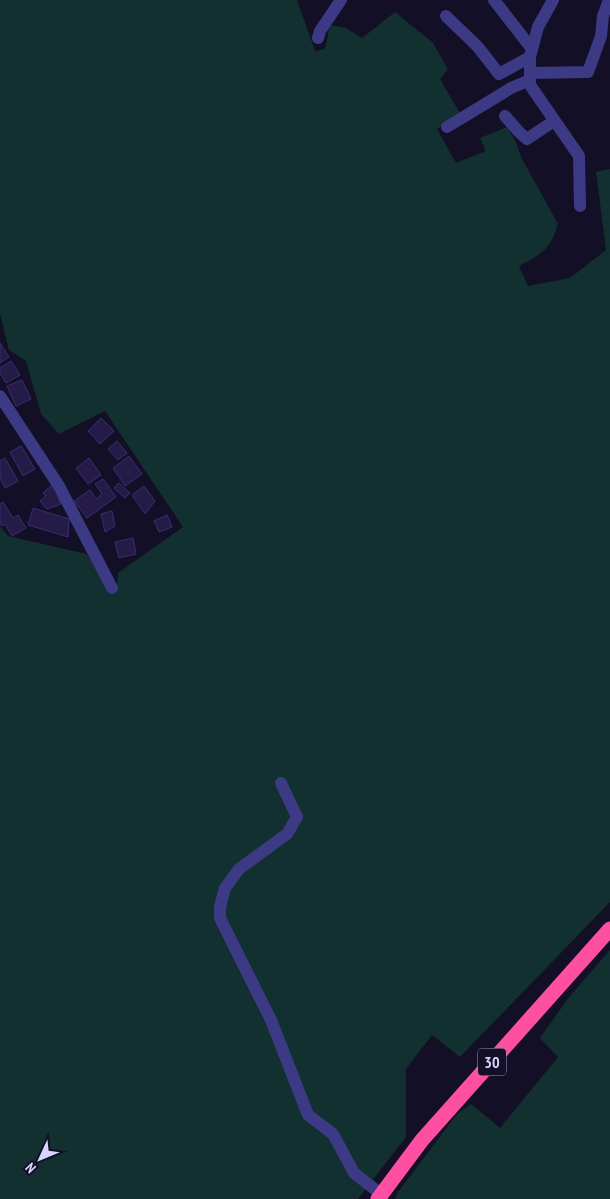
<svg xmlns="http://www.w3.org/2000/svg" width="610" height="1199" viewBox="0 0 610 1199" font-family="'PT Sans Narrow',sans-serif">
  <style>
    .green { fill: #12302f }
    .building { fill: #241b47; stroke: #3b2d73 }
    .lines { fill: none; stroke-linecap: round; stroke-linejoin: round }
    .street { stroke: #3d3a85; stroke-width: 12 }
    .highway { stroke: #ff4fa3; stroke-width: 15 }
    .labels { text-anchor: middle; stroke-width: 4.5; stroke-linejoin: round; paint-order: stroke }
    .shield { fill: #130f26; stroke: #9e99be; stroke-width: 1 }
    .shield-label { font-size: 16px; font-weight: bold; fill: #d9d4ff }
  </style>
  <rect width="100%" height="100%" fill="#130f26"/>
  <g class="green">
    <path d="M0,0h297l18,51 10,-2 5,-24 16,3 16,10 33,-26 38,31 15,26 -8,10 20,34 -23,16 19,34 30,-12 -6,-13 27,-11 9,15 5,15 37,67c-8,26 -15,29 -39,42l9,20 42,-8 36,-28 -10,-78 14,-3v733l-150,155 -28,-22 -26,34v68l-48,62h-358v-673l8,10 79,18 23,40 7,-5 1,-16 65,-46 -78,-116 -46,23 -18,-20 -15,-53 -17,-11 -9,-36z"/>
    <path d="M610,950v249h-215l3,-7 59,-78 14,-10 29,24 58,-71 -18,-19 29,-41z"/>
  </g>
  <g class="building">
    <path d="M0,343l9,14 -9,6z"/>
    <path d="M11,361l9,14 -14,8 -6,-10v-5z"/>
    <path d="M22,380l9,19 -15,7 -9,-20z"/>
    <path d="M101,418l13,13 -14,13 -12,-13z"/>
    <path d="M117,441l10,12 -9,7 -10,-11z"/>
    <path d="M21,446l14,23 -12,7 -13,-24z"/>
    <path d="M129,456l13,18 -17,12 -12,-18z"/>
    <path d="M5,458l13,23 -13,7 -5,-10v-17z"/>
    <path d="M89,458l12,17 -13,9 -12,-16z"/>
    <path d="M103,479l13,18 -29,21 -13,-17 16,-11 6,9 6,-5 -7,-10z"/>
    <path d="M119,483l11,10 -5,5 -11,-10z"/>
    <path d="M53,484l8,20 -14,5 -7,-8 6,-5 -3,-3z"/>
    <path d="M144,486l11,15 -10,13 -13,-19z"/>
    <path d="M3,502l10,16 5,-3 8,13 -14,8 -7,-12 -3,2 -2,-3v-19z"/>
    <path d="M33,508l36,11 -1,18 -40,-12z"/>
    <path d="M112,511l3,15 -10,6 -4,-18z"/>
    <path d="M167,515l5,12 -13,5 -5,-11z"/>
    <path d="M133,538l3,16 -17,4 -4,-16z"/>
  </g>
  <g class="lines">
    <g class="street">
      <path d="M494,0l38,49"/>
      <path d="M553,0l-15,27 -8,30v28l49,71 1,50"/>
      <path d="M446,16l32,31 21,27 31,-17"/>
      <path d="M318,38l2,-7 21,-31"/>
      <path d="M530,73l58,-1 13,-36 2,-20 6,-16"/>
      <path d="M505,116l14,16 8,7 27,-18"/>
      <path d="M447,127l64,-39 19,-8"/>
      <path d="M0,396l59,90 53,102"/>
      <path d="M281,783l16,34 -10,17 -48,35 -14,19 -5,19v11l51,102 37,95 25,19 21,39 27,21"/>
    </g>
    <path class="highway" d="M378,1199l44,-59 188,-211"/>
  </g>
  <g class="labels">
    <rect class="shield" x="478" y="1048.5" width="28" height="27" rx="4"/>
    <g class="shield-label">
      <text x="492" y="1068">30</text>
    </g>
  </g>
  <g transform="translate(40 1159) rotate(226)" stroke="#130f26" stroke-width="4" paint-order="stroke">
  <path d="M0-4L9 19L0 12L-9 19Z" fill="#d9d4ff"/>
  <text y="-8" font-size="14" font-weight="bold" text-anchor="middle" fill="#d9d4ff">N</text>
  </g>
</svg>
